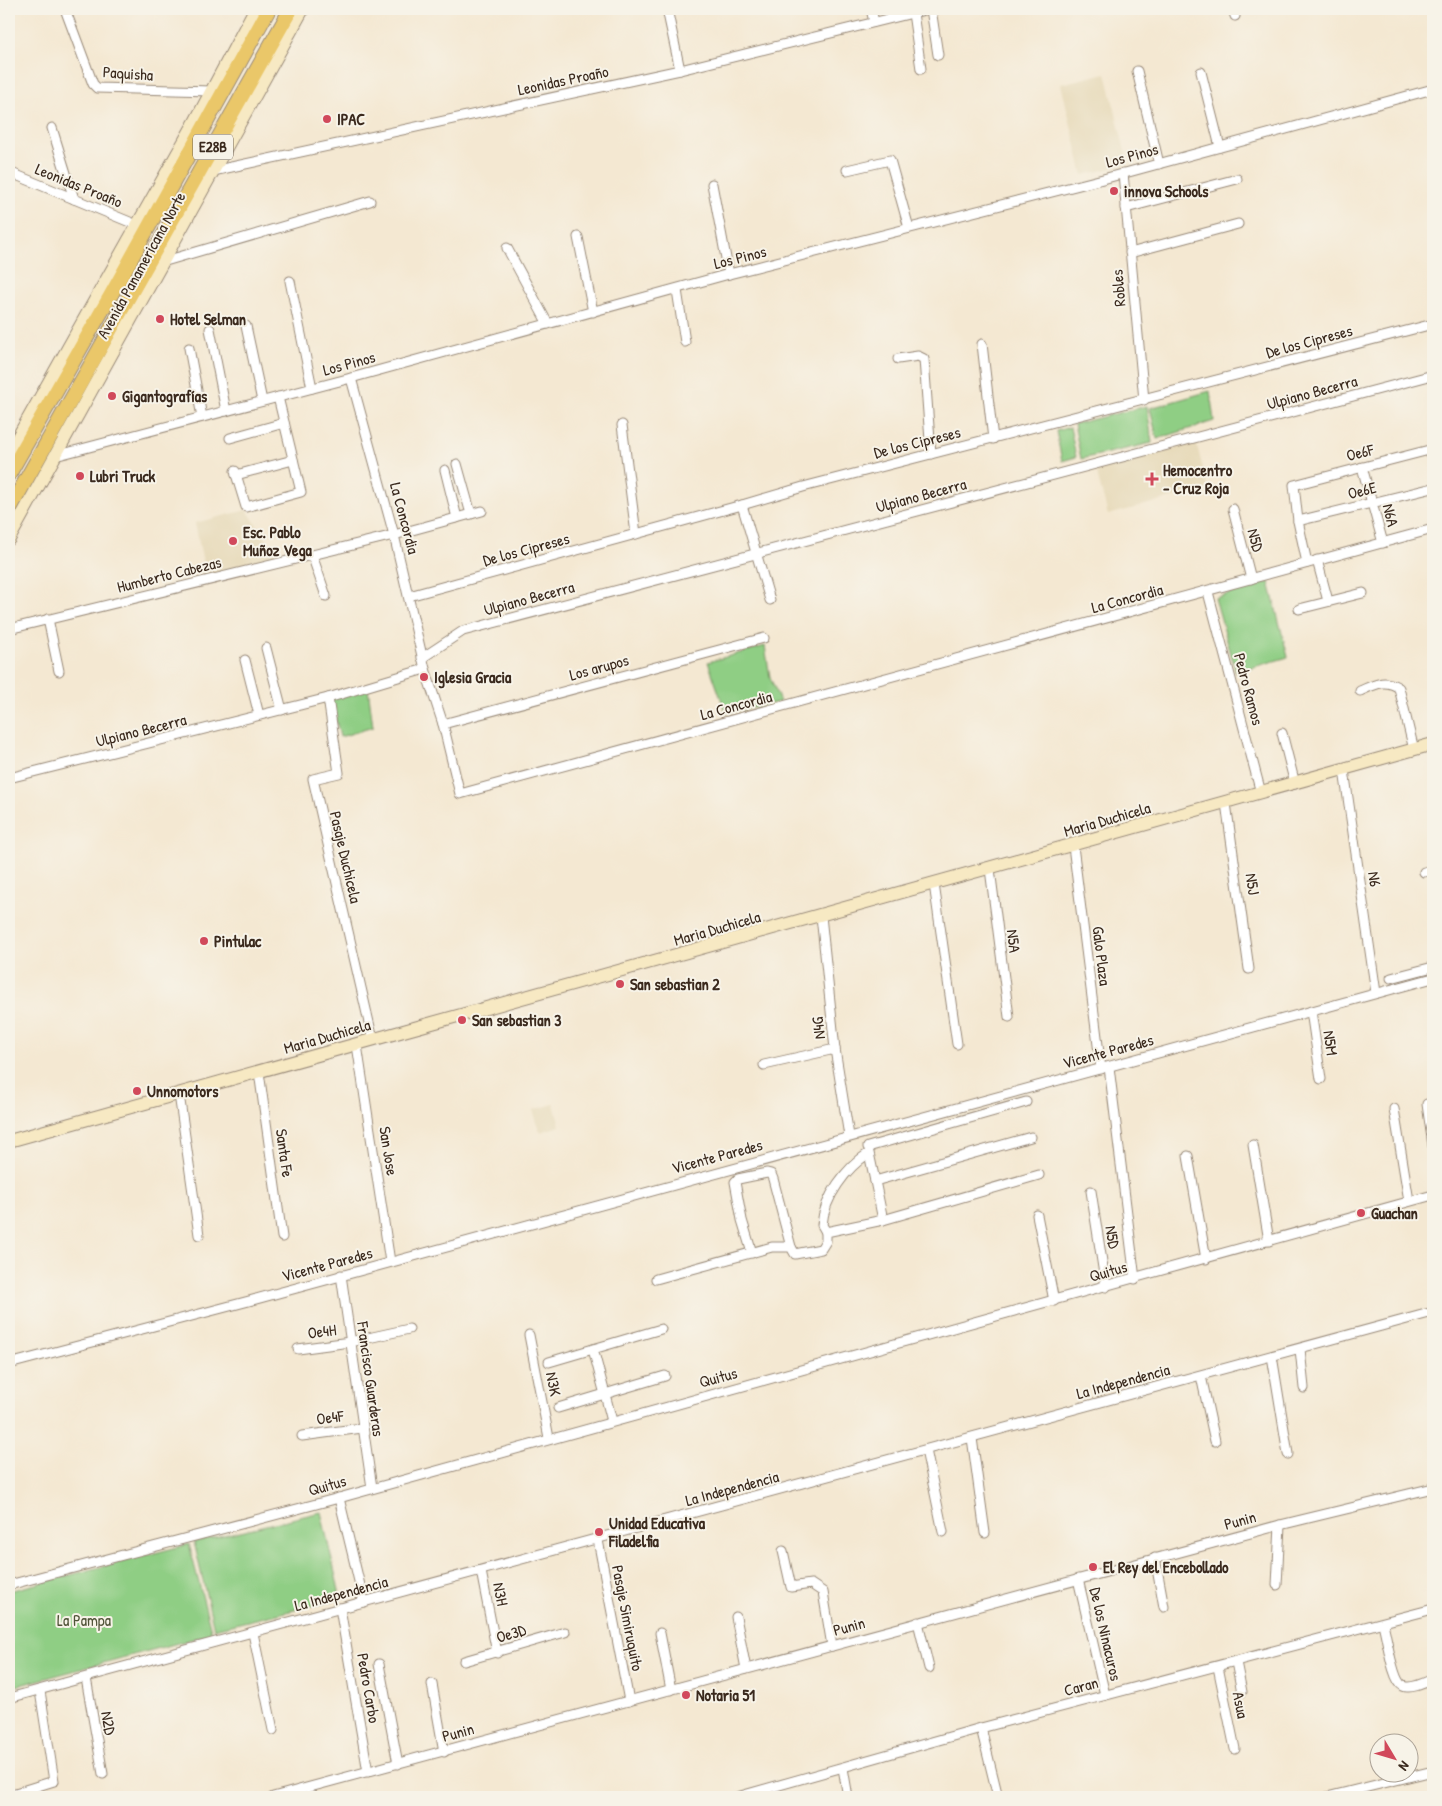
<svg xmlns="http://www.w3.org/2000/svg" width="1442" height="1806" viewBox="0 0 1442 1806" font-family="'Patrick Hand',sans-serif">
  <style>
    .built { fill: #e7daba }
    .green { fill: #8fce84; stroke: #657c51 }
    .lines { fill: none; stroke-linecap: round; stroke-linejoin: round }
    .minor-casing { stroke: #988978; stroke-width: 11 }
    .secondary-casing { stroke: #988978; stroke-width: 14 }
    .trunk-casing { stroke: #988978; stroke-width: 16 }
    .minor { stroke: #fff; stroke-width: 9 }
    .secondary { stroke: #f7e9c3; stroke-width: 12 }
    .trunk { stroke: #eac769; stroke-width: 14 }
    .poi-dot { fill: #d1495b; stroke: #f7f3e8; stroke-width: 2 }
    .labels { text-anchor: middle; stroke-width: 4; stroke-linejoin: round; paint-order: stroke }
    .shield { fill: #f7f3e8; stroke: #73665b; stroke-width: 1 }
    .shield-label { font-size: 15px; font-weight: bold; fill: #3b2a1e }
    .street-label { font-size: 16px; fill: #3b2a1e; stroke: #f7f3e8 }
    .poi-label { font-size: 16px; font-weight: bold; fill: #3b2a1e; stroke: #f7f3e8; text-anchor: start }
    .park-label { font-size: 16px; fill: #505338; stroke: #f7f3e8 }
  </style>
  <rect width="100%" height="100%" fill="#f7f3e8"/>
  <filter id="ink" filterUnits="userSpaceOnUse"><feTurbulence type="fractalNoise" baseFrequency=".02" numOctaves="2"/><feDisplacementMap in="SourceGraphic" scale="10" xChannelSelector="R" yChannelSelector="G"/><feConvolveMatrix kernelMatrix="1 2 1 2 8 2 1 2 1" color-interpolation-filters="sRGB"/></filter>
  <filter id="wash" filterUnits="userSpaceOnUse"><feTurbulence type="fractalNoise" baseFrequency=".0096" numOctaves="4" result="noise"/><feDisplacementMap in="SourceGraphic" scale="20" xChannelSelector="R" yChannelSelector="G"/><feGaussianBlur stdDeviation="1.12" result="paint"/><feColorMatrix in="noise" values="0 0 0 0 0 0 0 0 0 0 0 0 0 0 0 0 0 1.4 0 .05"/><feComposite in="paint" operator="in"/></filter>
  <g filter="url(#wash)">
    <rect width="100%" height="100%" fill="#f4e8d2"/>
    <g class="built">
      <path d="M1106,73l22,91 -45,11 -22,-91z"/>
      <path d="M1196,442l12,46 -100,27 -12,-45z"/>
      <path d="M247,510l31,48 -72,19 -11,-54z"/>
      <path d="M554,1104l6,22 -20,6 -7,-22z"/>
    </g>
    <g class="green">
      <path d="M1210,391l4,30 -57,18 -7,-31z"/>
      <path d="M1147,406l5,37 -71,16 -7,-35z"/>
      <path d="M1070,427l6,30 -14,4 -6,-30z"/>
      <path d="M1269,582l19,75 -52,15 -21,-74z"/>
      <path d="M765,646l5,31 10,25 -54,11 -18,-51z"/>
      <path d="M368,687l5,40 -33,10 -9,-39z"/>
      <path d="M321,1512l20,87 -127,30 -20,-87z"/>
      <path d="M189,1544l23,90 -203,54v-97z"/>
    </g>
  </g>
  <g filter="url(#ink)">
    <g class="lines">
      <defs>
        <g id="minor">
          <path d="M65,9l28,75 4,4 115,3"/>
          <path d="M667,9l13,61"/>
          <path d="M871,9l3,13"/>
          <path d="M931,9l7,46"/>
          <path d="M1233,9l2,7"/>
          <path d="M913,13l8,56"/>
          <path d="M1137,71l22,93"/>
          <path d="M1201,72l19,75"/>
          <path d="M52,128l22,71"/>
          <path d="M210,169l3,2 467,-101 249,-61"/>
          <path d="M847,170l43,-10 19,68"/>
          <path d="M9,172l128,53"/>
          <path d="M1123,173l21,227"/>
          <path d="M712,184l17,90"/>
          <path d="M1126,208l111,-29"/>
          <path d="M578,237l15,75"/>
          <path d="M507,248l41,76"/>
          <path d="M1130,253l108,-29"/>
          <path d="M162,262l208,-61"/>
          <path d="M290,281l22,107"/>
          <path d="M677,290l8,52"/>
          <path d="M246,326l16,75"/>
          <path d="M210,329l16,82"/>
          <path d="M982,344l11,95"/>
          <path d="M189,348l13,69"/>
          <path d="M898,359l20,-3 6,3 7,95"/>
          <path d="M351,378l43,157 31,134 18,55 17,70 973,-265"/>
          <path d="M622,425l14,109"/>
          <path d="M230,438l54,-15"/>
          <path d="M55,456l296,-78 378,-104 374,-95 330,-90"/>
          <path d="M457,464l14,50"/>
          <path d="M1362,467l21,76"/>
          <path d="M445,470l12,48"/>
          <path d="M235,471l11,36 55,-15 -23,-95"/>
          <path d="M236,475l57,-15"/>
          <path d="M742,505l28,95"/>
          <path d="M1233,509l18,70"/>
          <path d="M1298,521l135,-33"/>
          <path d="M312,555l14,41"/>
          <path d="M1317,560l11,41"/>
          <path d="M1307,563l-9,-42 -4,-36 139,-36"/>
          <path d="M1208,592l53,201"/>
          <path d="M409,596l333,-91 61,-18 630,-163"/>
          <path d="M1299,609l64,-16"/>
          <path d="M48,619l11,52"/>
          <path d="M9,629l385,-94 88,-24"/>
          <path d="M266,648l16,62"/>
          <path d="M422,658l41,-27 970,-256"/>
          <path d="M245,660l14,55"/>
          <path d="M1360,691c14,-6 25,-13 39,-3l15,62"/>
          <path d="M328,698l11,75 -26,6 60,261"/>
          <path d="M443,724l321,-86"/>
          <path d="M1282,733l13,51"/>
          <path d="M1344,770l32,223"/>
          <path d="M9,778l319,-80 97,-29"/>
          <path d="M1226,803l23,166"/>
          <path d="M1073,846l28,223"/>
          <path d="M990,869l19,148"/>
          <path d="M1424,872l9,-2"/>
          <path d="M934,884l23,160"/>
          <path d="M821,916l14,133 14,87"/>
          <path d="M1391,978l42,-11"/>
          <path d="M1311,1011l10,68"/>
          <path d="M357,1045l33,217"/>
          <path d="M764,1065l71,-16"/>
          <path d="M1109,1067l26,212"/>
          <path d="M259,1072l23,165"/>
          <path d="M179,1094l20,141"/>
          <path d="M1427,1104l6,42"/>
          <path d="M1394,1109l15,92"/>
          <path d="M1253,1145l16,96"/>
          <path d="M868,1147l158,-45"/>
          <path d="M1188,1156l18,103"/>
          <path d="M1091,1191l15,96"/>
          <path d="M1037,1215l17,86"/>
          <path d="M883,1220l156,-45"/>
          <path d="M826,1232l-4,-7c2,-28 24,-57 47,-72l6,28"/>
          <path d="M752,1253l-10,-33 -7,-38 3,-3 29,-6 4,1 2,5 18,68"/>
          <path d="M341,1275l31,213"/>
          <path d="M656,1279l116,-32h19l4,7 26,-5 5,-8v-9l57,-12 -8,-39 156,-44"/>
          <path d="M529,1335l20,103"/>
          <path d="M298,1349l52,-7 59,-13"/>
          <path d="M593,1349l19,72"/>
          <path d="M1300,1349l4,39"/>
          <path d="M1272,1356l16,98"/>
          <path d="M549,1362l112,-33"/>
          <path d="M9,1364l240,-63 1184,-323"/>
          <path d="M1201,1376l14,65"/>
          <path d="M558,1408l107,-32"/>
          <path d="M302,1436l60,-8"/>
          <path d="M972,1438l13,95"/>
          <path d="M926,1450l17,82"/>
          <path d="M339,1498l25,104"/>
          <path d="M598,1540l31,161"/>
          <path d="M783,1551l8,36 20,-3 12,8 9,54"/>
          <path d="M1155,1558l9,49"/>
          <path d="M481,1571l16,82"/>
          <path d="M1078,1579l27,116"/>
          <path d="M9,1585l330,-87 1094,-303"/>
          <path d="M1277,1585l3,-60"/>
          <path d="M340,1608l28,164"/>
          <path d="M736,1617l10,52"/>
          <path d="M918,1622l11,46"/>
          <path d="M1383,1624c4,12 9,57 20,62 8,4 23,-4 30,-7"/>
          <path d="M253,1633l20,97"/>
          <path d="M660,1633l11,57"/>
          <path d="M464,1661l101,-29"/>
          <path d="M1236,1662l6,30"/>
          <path d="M379,1664l19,100"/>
          <path d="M1218,1667l17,82"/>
          <path d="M86,1678l17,96"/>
          <path d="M432,1684l12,68"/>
          <path d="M9,1698l1424,-386"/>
          <path d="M981,1728l17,69"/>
          <path d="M843,1768l5,29"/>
          <path d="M9,1795l45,-14 -14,-90"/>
          <path d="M273,1797l1007,-272 153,-37"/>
          <path d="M737,1797l244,-69 452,-119"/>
          <path d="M1327,1797l106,-26"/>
        </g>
        <g id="secondary">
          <path d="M9,453l185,-329 61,-115"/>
          <path d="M9,539l294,-530"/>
          <path d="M9,1141l1424,-397"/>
        </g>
        <g id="trunk">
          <path d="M9,474l103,-181 157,-284"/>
          <path d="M9,510l282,-501"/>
        </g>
      </defs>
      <use href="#minor" class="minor-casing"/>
      <use href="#secondary" class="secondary-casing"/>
      <use href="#trunk" class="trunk-casing"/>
      <use href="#minor" class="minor"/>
      <use href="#secondary" class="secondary"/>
      <use href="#trunk" class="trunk"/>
    </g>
  </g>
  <g class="poi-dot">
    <circle cx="327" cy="119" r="5"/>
    <circle cx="1114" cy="191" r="5"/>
    <circle cx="160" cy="319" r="5"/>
    <circle cx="112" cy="396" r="5"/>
    <circle cx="80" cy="476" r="5"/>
    <path d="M1149.5 471.5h5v5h5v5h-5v5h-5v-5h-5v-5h5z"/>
    <circle cx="233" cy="541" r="5"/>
    <circle cx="424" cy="677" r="5"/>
    <circle cx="204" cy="941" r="5"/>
    <circle cx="620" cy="984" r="5"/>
    <circle cx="462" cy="1020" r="5"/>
    <circle cx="137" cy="1091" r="5"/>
    <circle cx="1361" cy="1213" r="5"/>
    <circle cx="599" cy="1532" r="5"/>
    <circle cx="1093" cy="1567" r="5"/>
    <circle cx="686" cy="1695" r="5"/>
  </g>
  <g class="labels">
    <rect class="shield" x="193" y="134.5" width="40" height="25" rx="4"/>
    <g class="shield-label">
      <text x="213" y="152">E28B</text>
    </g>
    <g class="street-label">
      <text transform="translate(128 73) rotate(4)" y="6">Paquisha</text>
      <text transform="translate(563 80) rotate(-12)" y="6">Leonidas Proaño</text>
      <text transform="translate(1132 155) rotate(-15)" y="6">Los Pinos</text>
      <text transform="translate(79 185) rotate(22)" y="6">Leonidas Proaño</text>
      <text transform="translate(740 257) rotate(-14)" y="6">Los Pinos</text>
      <text transform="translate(141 265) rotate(-61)" y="6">Avenida Panamericana Norte</text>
      <text transform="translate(1118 288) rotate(-95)" y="6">Robles</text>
      <text transform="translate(1309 341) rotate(-15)" y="6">De los Cipreses</text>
      <text transform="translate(349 363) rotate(-15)" y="6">Los Pinos</text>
      <text transform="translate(1312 392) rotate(-15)" y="6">Ulpiano Becerra</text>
      <text transform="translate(917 442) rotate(-14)" y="6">De los Cipreses</text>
      <text transform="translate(1360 452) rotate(-14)" y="6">Oe6F</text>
      <text transform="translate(1362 490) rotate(-14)" y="6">Oe6E</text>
      <text transform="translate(921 495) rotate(-15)" y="6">Ulpiano Becerra</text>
      <text transform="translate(1391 515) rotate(76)" y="6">N6A</text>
      <text transform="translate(405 518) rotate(75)" y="6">La Concordia</text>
      <text transform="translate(1256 540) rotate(75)" y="6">N5D</text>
      <text transform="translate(526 549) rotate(-15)" y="6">De los Cipreses</text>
      <text transform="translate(169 574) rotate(-14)" y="6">Humberto Cabezas</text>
      <text transform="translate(529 598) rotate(-15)" y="6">Ulpiano Becerra</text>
      <text transform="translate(1127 598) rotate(-15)" y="6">La Concordia</text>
      <text transform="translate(599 667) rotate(-15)" y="6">Los arupos</text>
      <text transform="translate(1249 689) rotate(75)" y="6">Pedro Ramos</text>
      <text transform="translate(736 705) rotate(-15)" y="6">La Concordia</text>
      <text transform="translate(141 730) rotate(-14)" y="6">Ulpiano Becerra</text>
      <text transform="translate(1107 819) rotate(-16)" y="6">Maria Duchicela</text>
      <text transform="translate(346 857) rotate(77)" y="6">Pasaje Duchicela</text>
      <text transform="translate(1375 879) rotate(82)" y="6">N6</text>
      <text transform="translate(1253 884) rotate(82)" y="6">N5J</text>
      <text transform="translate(717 928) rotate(-16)" y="6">Maria Duchicela</text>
      <text transform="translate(1014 941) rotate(83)" y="6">N5A</text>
      <text transform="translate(1102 956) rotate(83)" y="6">Galo Plaza</text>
      <text transform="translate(818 1028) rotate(-96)" y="6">N4G</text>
      <text transform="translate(327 1036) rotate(-16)" y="6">Maria Duchicela</text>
      <text transform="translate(1331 1043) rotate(82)" y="6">N5M</text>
      <text transform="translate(1108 1051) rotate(-15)" y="6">Vicente Paredes</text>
      <text transform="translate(389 1151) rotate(81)" y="6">San Jose</text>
      <text transform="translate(285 1153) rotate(82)" y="6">Santa Fe</text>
      <text transform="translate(717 1156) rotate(-15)" y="6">Vicente Paredes</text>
      <text transform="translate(1113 1237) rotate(81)" y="6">N5D</text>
      <text transform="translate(327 1264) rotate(-15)" y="6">Vicente Paredes</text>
      <text transform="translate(1108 1271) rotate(-16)" y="6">Quitus</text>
      <text transform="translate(322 1331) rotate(-7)" y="6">Oe4H</text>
      <text transform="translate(718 1377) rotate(-15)" y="6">Quitus</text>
      <text transform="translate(371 1379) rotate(82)" y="6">Francisco Guarderas</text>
      <text transform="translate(1123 1381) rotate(-15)" y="6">La Independencia</text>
      <text transform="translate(554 1384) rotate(79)" y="6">N3K</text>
      <text transform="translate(330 1417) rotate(-8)" y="6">Oe4F</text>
      <text transform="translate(327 1485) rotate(-16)" y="6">Quitus</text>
      <text transform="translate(732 1488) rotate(-15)" y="6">La Independencia</text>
      <text transform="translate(1240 1520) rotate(-15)" y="6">Punin</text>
      <text transform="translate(341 1593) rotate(-15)" y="6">La Independencia</text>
      <text transform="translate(501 1594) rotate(79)" y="6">N3H</text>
      <text transform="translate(628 1618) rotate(79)" y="6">Pasaje Simiruquito</text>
      <text transform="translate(849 1626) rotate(-15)" y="6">Punin</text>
      <text transform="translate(511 1633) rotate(-16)" y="6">Oe3D</text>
      <text transform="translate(1106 1634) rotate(77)" y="6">De los Ninacuros</text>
      <text transform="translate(1081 1686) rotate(-15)" y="6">Caran</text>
      <text transform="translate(369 1688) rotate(80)" y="6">Pedro Carbo</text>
      <text transform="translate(1241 1705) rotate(79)" y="6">Asua</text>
      <text transform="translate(109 1723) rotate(80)" y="6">N2D</text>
      <text transform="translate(458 1732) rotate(-15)" y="6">Punin</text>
    </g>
    <g class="poi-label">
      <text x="337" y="125">IPAC</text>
      <text x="1124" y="197">innova Schools</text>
      <text x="170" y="325">Hotel Selman</text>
      <text x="122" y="402">Gigantografías</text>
      <text x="1163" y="476">Hemocentro<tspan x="1163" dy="18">- Cruz Roja</tspan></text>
      <text x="90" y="482">Lubri Truck</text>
      <text x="243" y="538">Esc. Pablo<tspan x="243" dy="18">Muñoz Vega</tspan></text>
      <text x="434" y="683">Iglesia Gracia</text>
      <text x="214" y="947">Pintulac</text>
      <text x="630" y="990">San sebastian 2</text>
      <text x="472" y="1026">San sebastian 3</text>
      <text x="147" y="1097">Unnomotors</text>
      <text x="1371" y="1219">Guachan</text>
      <text x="609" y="1529">Unidad Educativa<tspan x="609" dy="18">Filadelfia</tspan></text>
      <text x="1103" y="1573">El Rey del Encebollado</text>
      <text x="696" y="1701">Notaria 51</text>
    </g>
    <g class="park-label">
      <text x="84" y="1626">La Pampa</text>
    </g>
  </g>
  <rect width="1442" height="1806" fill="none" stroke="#f7f3e8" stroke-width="30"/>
  <g transform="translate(1394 1758) rotate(128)"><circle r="24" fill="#f7f3e8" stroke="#aca397"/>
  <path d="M0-4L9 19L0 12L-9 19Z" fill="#d1495b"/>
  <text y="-8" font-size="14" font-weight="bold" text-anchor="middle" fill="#3b2a1e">N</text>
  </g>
</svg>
